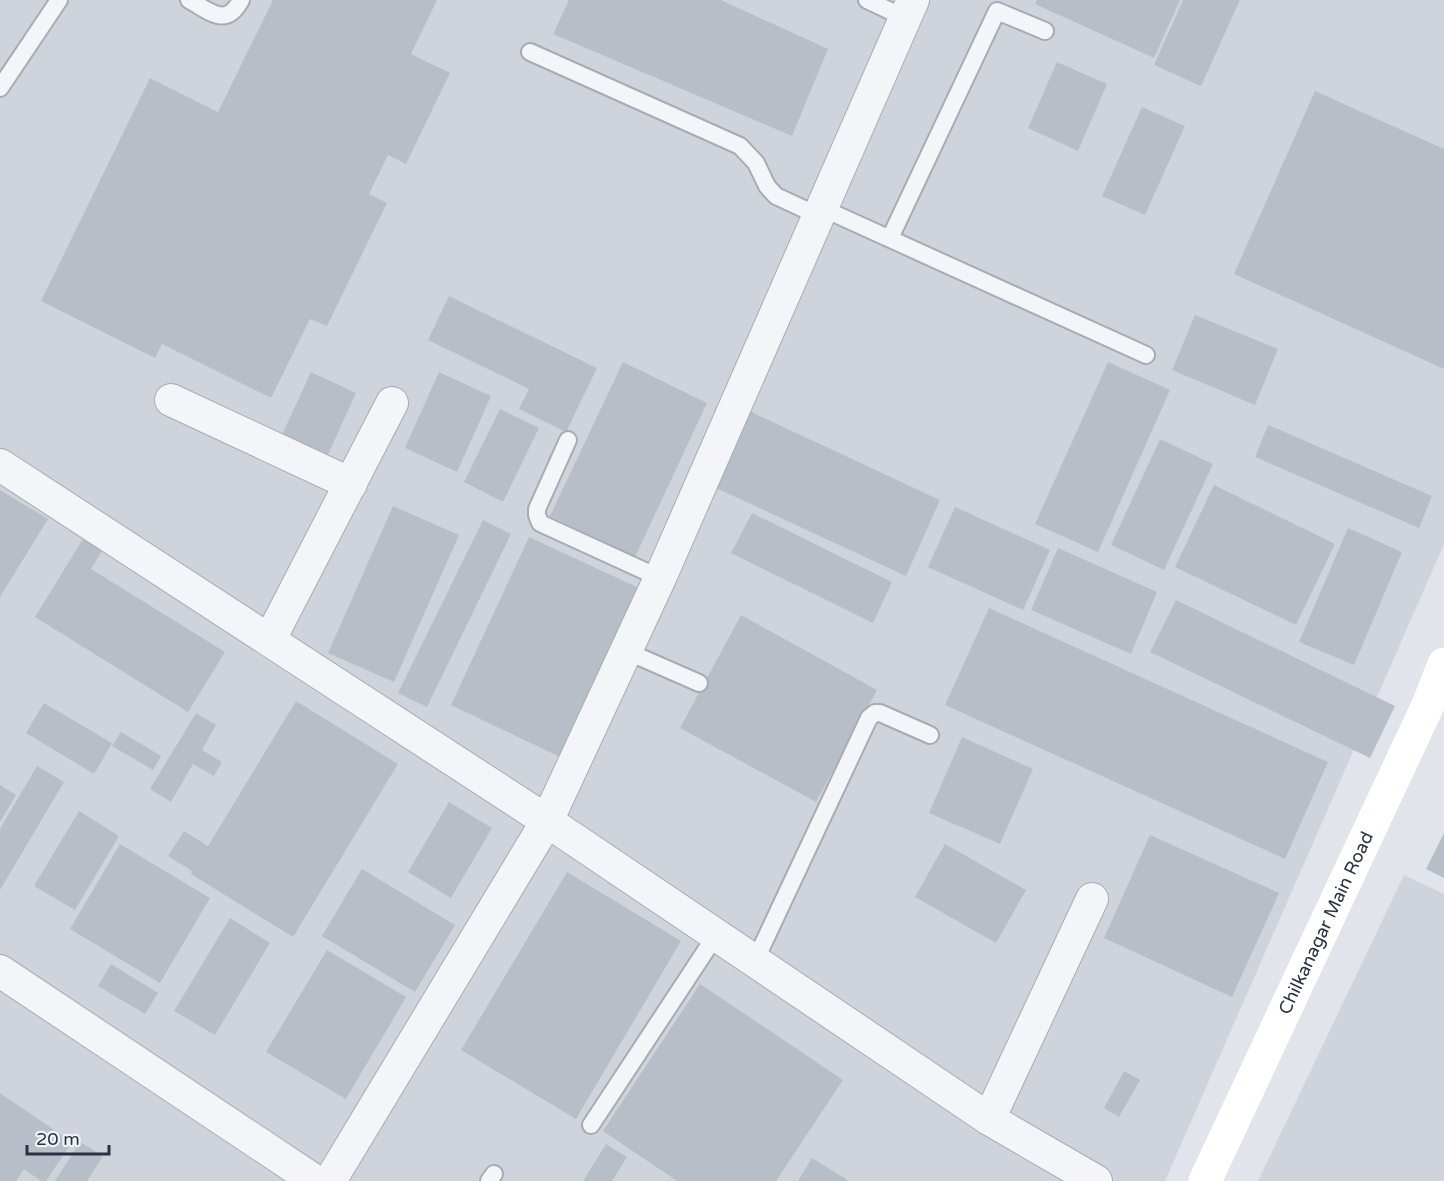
<svg xmlns="http://www.w3.org/2000/svg" width="1444" height="1181" viewBox="0 0 1444 1181" font-family="'Varela Round',sans-serif">
  <style>
    .built { fill: #cfd4dc }
    .building { fill: #b8bec7 }
    .lines { fill: none; stroke-linecap: round; stroke-linejoin: round }
    .service-casing { stroke: #a6abb4; stroke-width: 20 }
    .minor-casing { stroke: #a6abb4; stroke-width: 34 }
    .service { stroke: #f4f5f8; stroke-width: 16 }
    .minor { stroke: #f4f5f8; stroke-width: 32 }
    .secondary { stroke: #fff; stroke-width: 33 }
    .labels { text-anchor: middle; stroke-width: 5; stroke-linejoin: round; paint-order: stroke }
    .street-label { font-size: 18px; fill: #293242; stroke: #f1f3f7 }
  </style>
  <rect width="100%" height="100%" fill="#e1e4ea"/>
  <g class="built">
    <path d="M0,0h1444v544l-279,637h-1165z"/>
    <path d="M1404,875l40,19v287h-186z"/>
  </g>
  <g class="building">
    <path d="M273,0h164l-26,54 39,19 -44,91 -18,-9 -19,39 18,9 -60,123 -17,-7 -39,79 -109,-54 -7,14 -114,-57 109,-223 68,34z"/>
    <path d="M569,0h152l107,49 -36,87 -239,-102z"/>
    <path d="M1037,0h143l-26,58 -119,-54z"/>
    <path d="M1183,0h57l-39,86 -47,-21z"/>
    <path d="M1057,62l50,22 -29,67 -50,-23z"/>
    <path d="M1315,91l129,58v220l-210,-95z"/>
    <path d="M1142,107l43,19 -40,89 -43,-19z"/>
    <path d="M449,296l148,72 -31,64 -47,-23 10,-20 -101,-49z"/>
    <path d="M1195,315l83,34 -23,56 -83,-35z"/>
    <path d="M623,362l84,41 -72,154 -85,-41z"/>
    <path d="M1108,362l62,28 -72,162 -63,-28z"/>
    <path d="M311,372l45,21 -31,68 -45,-22z"/>
    <path d="M439,372l52,24 -34,76 -52,-24z"/>
    <path d="M500,409l39,19 -36,74 -39,-20z"/>
    <path d="M749,411l191,89 -34,76 -192,-89z"/>
    <path d="M1268,425l164,71 -13,32 -164,-71z"/>
    <path d="M1160,439l53,25 -49,106 -53,-25z"/>
    <path d="M1214,485l121,59 -39,81 -121,-58z"/>
    <path d="M0,490l48,29 -48,78z"/>
    <path d="M393,506l66,29 -65,147 -66,-29z"/>
    <path d="M955,507l95,43 -27,60 -95,-43z"/>
    <path d="M752,513l140,69 -19,41 -142,-70z"/>
    <path d="M483,520l28,14 -84,173 -29,-14z"/>
    <path d="M1348,528l54,24 -48,113 -55,-23z"/>
    <path d="M86,534l19,12 -14,23 134,83 -37,60 -153,-95z"/>
    <path d="M529,537l112,52 -79,169 -111,-53z"/>
    <path d="M1058,548l99,44 -26,62 -100,-44z"/>
    <path d="M1176,600l219,106 -25,52 -220,-106z"/>
    <path d="M989,608l339,154 -43,97 -340,-154z"/>
    <path d="M741,615l136,75 -61,112 -136,-74z"/>
    <path d="M296,701l102,63 -105,173 -102,-63 1,-3 -24,-15 16,-25 24,15z"/>
    <path d="M44,703l68,40 -18,31 -68,-41z"/>
    <path d="M196,713l20,12 -14,25 20,12 -8,14 -21,-12 -22,38 -21,-13z"/>
    <path d="M121,732l40,24 -8,14 -41,-24z"/>
    <path d="M962,737l71,32 -33,75 -71,-31z"/>
    <path d="M37,766l27,16 -64,108v-61z"/>
    <path d="M0,785l16,10 -16,27z"/>
    <path d="M449,802l43,26 -41,70 -43,-26z"/>
    <path d="M79,811l40,25 -44,74 -41,-24z"/>
    <path d="M1444,833v45l-18,-9z"/>
    <path d="M1150,835l129,58 -47,104 -128,-59z"/>
    <path d="M120,844l90,54 -50,85 -90,-54z"/>
    <path d="M945,844l81,46 -30,53 -81,-46z"/>
    <path d="M362,869l93,56 -40,67 -93,-56z"/>
    <path d="M567,872l114,69 -105,178 -115,-69z"/>
    <path d="M230,918l40,25 -55,92 -41,-24z"/>
    <path d="M327,950l79,47 -60,102 -80,-47z"/>
    <path d="M111,964l47,29 -13,21 -47,-28z"/>
    <path d="M700,984l143,96 -67,101h-99l-74,-50z"/>
    <path d="M1124,1071l16,9 -21,37 -15,-9z"/>
    <path d="M0,1093l72,49 -26,39h-5l-17,-12 -8,12h-16z"/>
    <path d="M80,1142l23,14 -16,25h-32z"/>
    <path d="M606,1144l21,13 -15,24h-29z"/>
    <path d="M812,1158l37,23h-51z"/>
  </g>
  <g class="lines">
    <defs>
      <g id="service">
        <path d="M189,0c22,12 37,28 52,0"/>
        <path d="M867,0l38,18"/>
        <path d="M530,52l210,94 16,17 11,23 9,10 43,20"/>
        <path d="M0,88l59,-88"/>
        <path d="M822,208l324,147"/>
        <path d="M890,238l107,-227 48,20"/>
        <path d="M568,440l-31,69v6l3,8 120,55"/>
        <path d="M626,651l73,32"/>
        <path d="M755,961l114,-243 6,-5h5l50,22"/>
        <path d="M591,1125l125,-190"/>
        <path d="M489,1181l5,-7"/>
      </g>
      <g id="minor">
        <path d="M171,400l180,84"/>
        <path d="M0,465l547,356 442,298 107,62"/>
        <path d="M270,639l122,-236"/>
        <path d="M0,971l315,210"/>
        <path d="M989,1119l103,-220"/>
        <path d="M330,1181l217,-360 113,-243 253,-578"/>
      </g>
    </defs>
    <use href="#service" class="service-casing"/>
    <use href="#minor" class="minor-casing"/>
    <use href="#service" class="service"/>
    <use href="#minor" class="minor"/>
    <path class="secondary" id="s1" d="M1205,1181l223,-476 16,-41"/>
  </g>
  <g class="labels">
    <g class="street-label">
      <text dy="6" stroke="none"><textPath href="#s1" startOffset="285">Chilkanagar Main Road</textPath></text>
    </g>
  </g>
  <path d="M27 1145v9h82v-9" fill="none" stroke="#293242" stroke-width="3"/>
  <text x="36" y="1145" font-size="18" fill="#293242" stroke="#f1f3f7" stroke-width="4.5" paint-order="stroke">20 m</text>
</svg>
